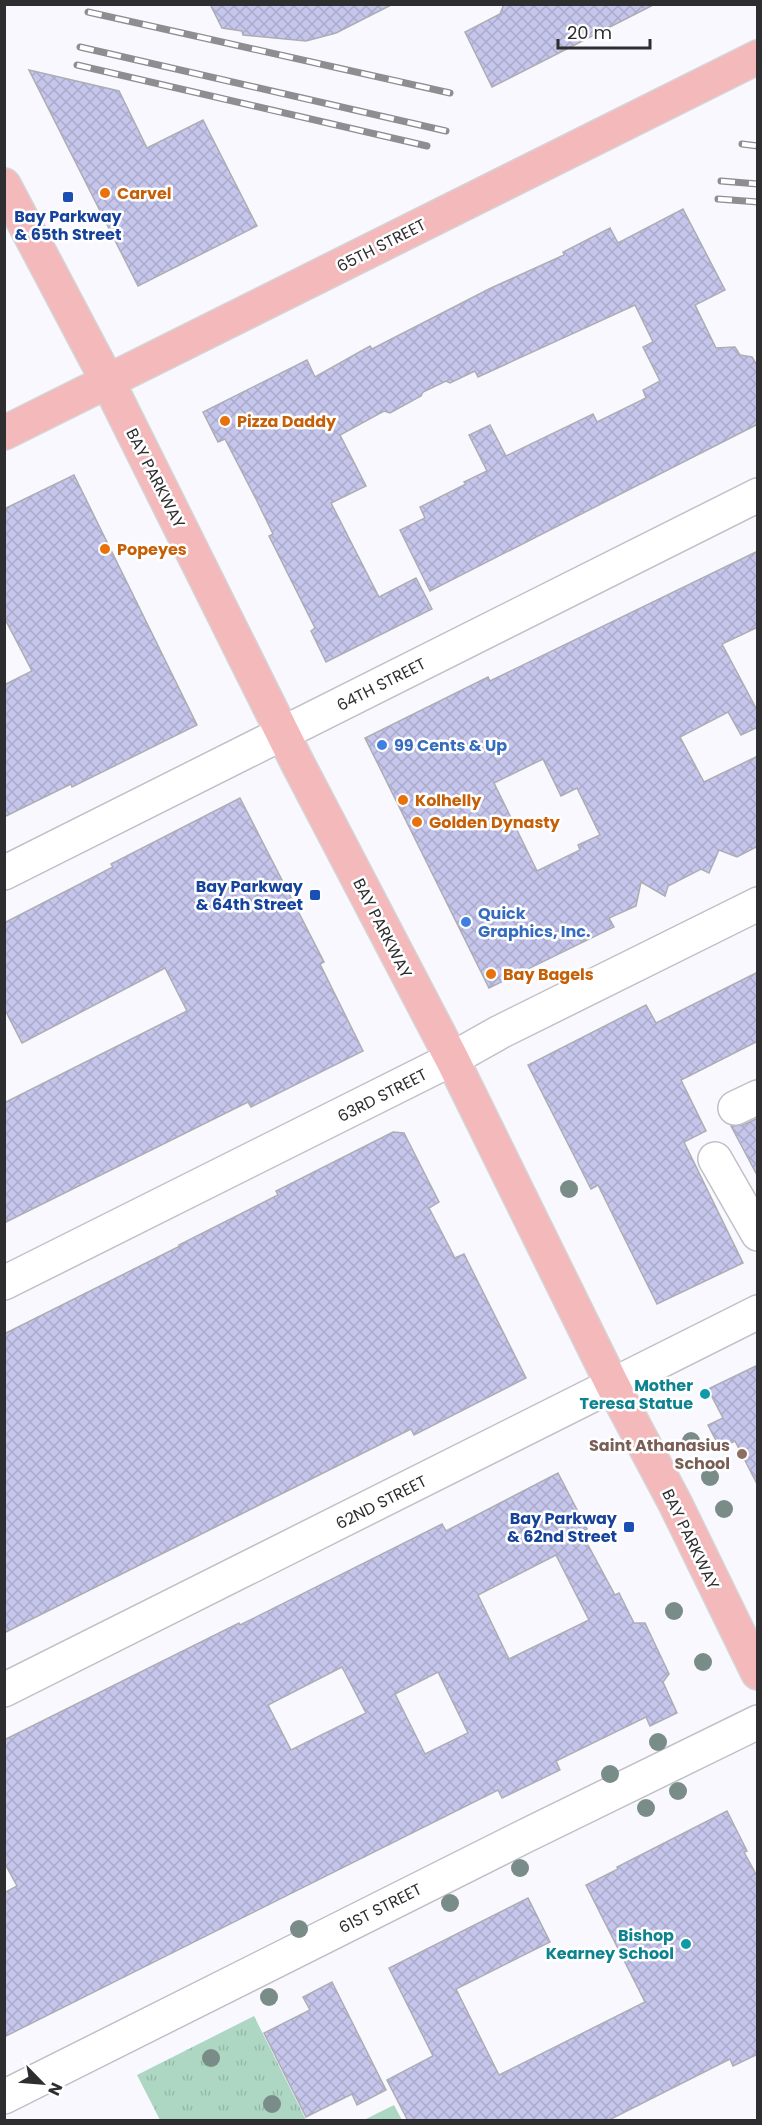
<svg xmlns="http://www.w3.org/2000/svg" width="762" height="2125" viewBox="0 0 762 2125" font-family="Poppins,sans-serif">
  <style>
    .park { fill: url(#park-tufts) }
    .building { fill: url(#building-cross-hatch); stroke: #adadb4; stroke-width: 1.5; fill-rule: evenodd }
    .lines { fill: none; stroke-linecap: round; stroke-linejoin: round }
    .minor-casing { stroke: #c2c0c7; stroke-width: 36 }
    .major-casing { stroke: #d5d5d6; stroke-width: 36 }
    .minor { stroke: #fff; stroke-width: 33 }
    .major { stroke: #f3b9bb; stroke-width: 33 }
    .rail-casing { stroke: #8e8d92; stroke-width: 7 }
    .rail { stroke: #fff; stroke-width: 4.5; stroke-dasharray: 14; stroke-linecap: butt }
    .tree { fill: #798c88 }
    .food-dot { fill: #e8710a; stroke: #fff; stroke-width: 2 }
    .transit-dot { fill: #1a4fb4; stroke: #fff; stroke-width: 2 }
    .shop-dot { fill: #3f7fe0; stroke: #fff; stroke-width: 2 }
    .culture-dot { fill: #0f9aa8; stroke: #fff; stroke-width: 2 }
    .education-dot { fill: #8d6e63; stroke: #fff; stroke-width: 2 }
    .labels { text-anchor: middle; stroke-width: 5; stroke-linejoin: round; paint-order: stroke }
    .food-label { font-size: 16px; font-weight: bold; fill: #c56008; stroke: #fff; text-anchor: start }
    .transit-label { font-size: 16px; font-weight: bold; fill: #164399; stroke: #fff; text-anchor: end }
    .street-label { font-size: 16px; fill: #2e2d30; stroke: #fff }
    .shop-label { font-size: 16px; font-weight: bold; fill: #366cbe; stroke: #fff; text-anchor: start }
    .culture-label { font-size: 16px; font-weight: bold; fill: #0d838f; stroke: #fff; text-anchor: end }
    .education-label { font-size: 16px; font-weight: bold; fill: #785e54; stroke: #fff; text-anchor: end }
  </style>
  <defs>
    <pattern id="park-tufts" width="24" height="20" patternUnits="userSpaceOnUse" patternTransform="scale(1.5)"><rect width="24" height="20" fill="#add7c3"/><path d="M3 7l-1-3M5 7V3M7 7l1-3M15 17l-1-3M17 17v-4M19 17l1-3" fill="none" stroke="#95b9a8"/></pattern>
    <pattern id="building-cross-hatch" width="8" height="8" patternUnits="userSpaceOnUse" patternTransform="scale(1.5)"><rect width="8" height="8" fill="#c6c6ec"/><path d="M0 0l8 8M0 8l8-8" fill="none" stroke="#aaaacb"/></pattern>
  </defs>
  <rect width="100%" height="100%" fill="#faf8ff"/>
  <g class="park">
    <path d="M254,2016l52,104h-146l-23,-45z"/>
    <path d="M394,2105l8,15h-38z"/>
  </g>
  <g class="building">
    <path d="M210,4h183l-57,29 -30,8 -63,-6 -1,-4 -20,-3z"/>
    <path d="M504,4h151l-163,83 -27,-55 35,-18z"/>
    <path d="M29,70l90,21 28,57 56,-28 54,106 -119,60z"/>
    <path d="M683,209l42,81 -30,15 21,43 19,-1 5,8 12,2 6,10v57l-328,167 -30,-61 25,-12 -5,-11 46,-23 -2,-2 23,-11 -18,-36 21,-10 16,31 87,-42 4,8 49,-24 -3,-8 17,-9 -17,-34 10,-5 -18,-37 -157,72 -3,-6 -25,12 -4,-2 -23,11 -2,4 -31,17 -6,-2 -44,24 26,51 -35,17 48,94 37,-19 16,31 -106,53 -15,-31 4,-3 -46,-92 4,-2 -16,-33 -32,-62 -7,3 -15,-30 104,-52 8,17 55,-31 2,3 119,-61 73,-33 -1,-3 47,-24 8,15z"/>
    <path d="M74,475l123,250 -125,62 -1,-3 -67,33v-132l28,-14 -28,-54v-108z"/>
    <path d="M758,551v76l-36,17 36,68v15l-17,8 -13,-23 -48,25 24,45 54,-26v90l-21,11 -18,-7 -10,23 -8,-4 -33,17 -3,10 -24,-14 -5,24 -27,12 5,9 -125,61 -124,-250 123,-61 2,4zM543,759l18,37 16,-8 23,47 -22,10 2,5 -43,21 -43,-88z"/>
    <path d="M240,798l84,164 -4,2 43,87 -112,56 -3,-5 -244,121v-120l183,-92 -22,-43 -143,75 -18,-35v-85l109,-56 -2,-3z"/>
    <path d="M758,972v69l-77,39 25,51 -22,11 59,121 -86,41 -59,-119 -7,4 -63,-124 118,-60 10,18z"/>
    <path d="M758,1118v59l-27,-51 12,-1z"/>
    <path d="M393,1132l11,1 35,69 -10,6 26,50 9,-4 62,124 -112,57 -3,-6 -407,204v-299l176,-88 -1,-1 99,-50 -2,-4z"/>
    <path d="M758,1365v121l-23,-45 -15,7 -12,-23 15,-7 -15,-29z"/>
    <path d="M558,1473l29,56 -6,3 34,63 4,-2 15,30h11l24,51 -6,8 14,31 -27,13 -4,-9 -90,44 4,9 -58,28 -4,-8 -494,247v-144l13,-7 -13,-24v-122l235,-117 1,2 202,-101 4,7zM556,1555l33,65 -80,39 -31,-64zM342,1667l24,46 -75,37 -23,-45zM438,1672l30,61 -43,21 -30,-60z"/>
    <path d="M727,1811l20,40 -3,1 14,26v176l-25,12 -3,-7 -123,62h-199l-21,-41 46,-24 -44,-88 139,-70 22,44 -94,47 43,86 146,-73 -59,-117 32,-16 -1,-2z"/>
    <path d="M332,1982l54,108 -29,15 -5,-11 -46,23 -42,-84 46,-23 -7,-13z"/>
  </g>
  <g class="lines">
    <defs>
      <g id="minor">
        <path d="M4,873l754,-378"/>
        <path d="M735,1108l23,-11"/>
        <path d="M715,1159l43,75"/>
        <path d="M4,1283l448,-224 48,-27 258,-128"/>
        <path d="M4,1690l754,-378"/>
        <path d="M4,2097l521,-261 233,-114"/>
      </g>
      <g id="major">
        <path d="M4,185l104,197 190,382 154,295 161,327 62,117 83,170"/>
        <path d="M4,433l754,-376"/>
      </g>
    </defs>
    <use href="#minor" class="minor-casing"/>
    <use href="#major" class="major-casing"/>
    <use href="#minor" class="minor"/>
    <use href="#major" class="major"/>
    <defs>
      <g id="rail">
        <path d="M88,12l362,81"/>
        <path d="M80,47l366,84"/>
        <path d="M77,65l350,81"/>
        <path d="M742,144l16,2"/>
        <path d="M721,181l37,3"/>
        <path d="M718,199l40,3"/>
      </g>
    </defs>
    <use href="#rail" class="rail-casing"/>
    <use href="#rail" class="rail"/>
  </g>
  <g class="tree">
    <circle cx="569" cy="1189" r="9"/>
    <circle cx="691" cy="1441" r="9"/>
    <circle cx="710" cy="1477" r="9"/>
    <circle cx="724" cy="1509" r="9"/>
    <circle cx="674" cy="1611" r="9"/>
    <circle cx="703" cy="1662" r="9"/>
    <circle cx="658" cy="1742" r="9"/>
    <circle cx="610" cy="1774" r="9"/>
    <circle cx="678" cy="1791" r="9"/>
    <circle cx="646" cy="1808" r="9"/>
    <circle cx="520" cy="1868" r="9"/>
    <circle cx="450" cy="1903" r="9"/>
    <circle cx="299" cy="1929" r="9"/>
    <circle cx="269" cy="1997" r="9"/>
    <circle cx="211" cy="2058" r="9"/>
    <circle cx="272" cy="2104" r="9"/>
  </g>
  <g class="food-dot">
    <circle cx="105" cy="193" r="6"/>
    <circle cx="225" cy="421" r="6"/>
    <circle cx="105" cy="549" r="6"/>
    <circle cx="403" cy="800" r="6"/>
    <circle cx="417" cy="822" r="6"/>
    <circle cx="491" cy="974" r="6"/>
  </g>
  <g class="transit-dot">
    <rect x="62" y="191" width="12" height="12" rx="3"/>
    <rect x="309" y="889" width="12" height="12" rx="3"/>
    <rect x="623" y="1521" width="12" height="12" rx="3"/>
  </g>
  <g class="shop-dot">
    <circle cx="382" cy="745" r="6"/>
    <circle cx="466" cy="922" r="6"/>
  </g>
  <g class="culture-dot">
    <circle cx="705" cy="1394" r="6"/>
    <circle cx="686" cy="1944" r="6"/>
  </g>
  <circle class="education-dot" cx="742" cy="1454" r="6"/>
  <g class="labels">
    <g class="food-label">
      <text x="117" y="199">Carvel</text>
      <text x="237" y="427">Pizza Daddy</text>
      <text x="117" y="555">Popeyes</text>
      <text x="415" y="806">Kolhelly</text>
      <text x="429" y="828">Golden Dynasty</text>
      <text x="503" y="980">Bay Bagels</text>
    </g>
    <g class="transit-label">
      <text x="68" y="222" text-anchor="middle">Bay Parkway<tspan x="68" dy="18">&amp; 65th Street</tspan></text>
      <text x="303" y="892">Bay Parkway<tspan x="303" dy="18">&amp; 64th Street</tspan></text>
      <text x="617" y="1524">Bay Parkway<tspan x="617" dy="18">&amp; 62nd Street</tspan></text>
    </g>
    <g class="street-label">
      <text transform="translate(381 245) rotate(-27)" y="6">65TH STREET</text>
      <text transform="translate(156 478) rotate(63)" y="6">BAY PARKWAY</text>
      <text transform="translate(381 684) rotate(-27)" y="6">64TH STREET</text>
      <text transform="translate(383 928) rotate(63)" y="6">BAY PARKWAY</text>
      <text transform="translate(382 1095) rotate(-27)" y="6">63RD STREET</text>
      <text transform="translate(381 1502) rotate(-27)" y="6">62ND STREET</text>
      <text transform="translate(691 1539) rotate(64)" y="6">BAY PARKWAY</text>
      <text transform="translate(380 1908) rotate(-27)" y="6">61ST STREET</text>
    </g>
    <g class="shop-label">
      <text x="394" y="751">99 Cents &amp; Up</text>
      <text x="478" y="919">Quick<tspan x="478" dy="18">Graphics, Inc.</tspan></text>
    </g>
    <g class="culture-label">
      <text x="693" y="1391">Mother<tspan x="693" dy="18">Teresa Statue</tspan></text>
      <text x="674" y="1941">Bishop<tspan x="674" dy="18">Kearney School</tspan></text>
    </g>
    <g class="education-label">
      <text x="730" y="1451">Saint Athanasius<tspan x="730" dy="18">School</tspan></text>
    </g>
  </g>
  <rect width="762" height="2125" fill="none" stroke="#2e2d30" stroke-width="12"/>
  <g transform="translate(42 2083) rotate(115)" stroke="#ffffff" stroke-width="4.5" paint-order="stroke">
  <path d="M0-4.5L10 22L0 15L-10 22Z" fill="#2e2d30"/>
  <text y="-9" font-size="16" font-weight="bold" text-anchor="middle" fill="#2e2d30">N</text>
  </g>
  <path d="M558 39v9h92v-9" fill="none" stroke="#2e2d30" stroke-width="3"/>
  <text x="567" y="39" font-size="18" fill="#2e2d30" stroke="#ffffff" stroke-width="4.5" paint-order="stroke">20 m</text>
</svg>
